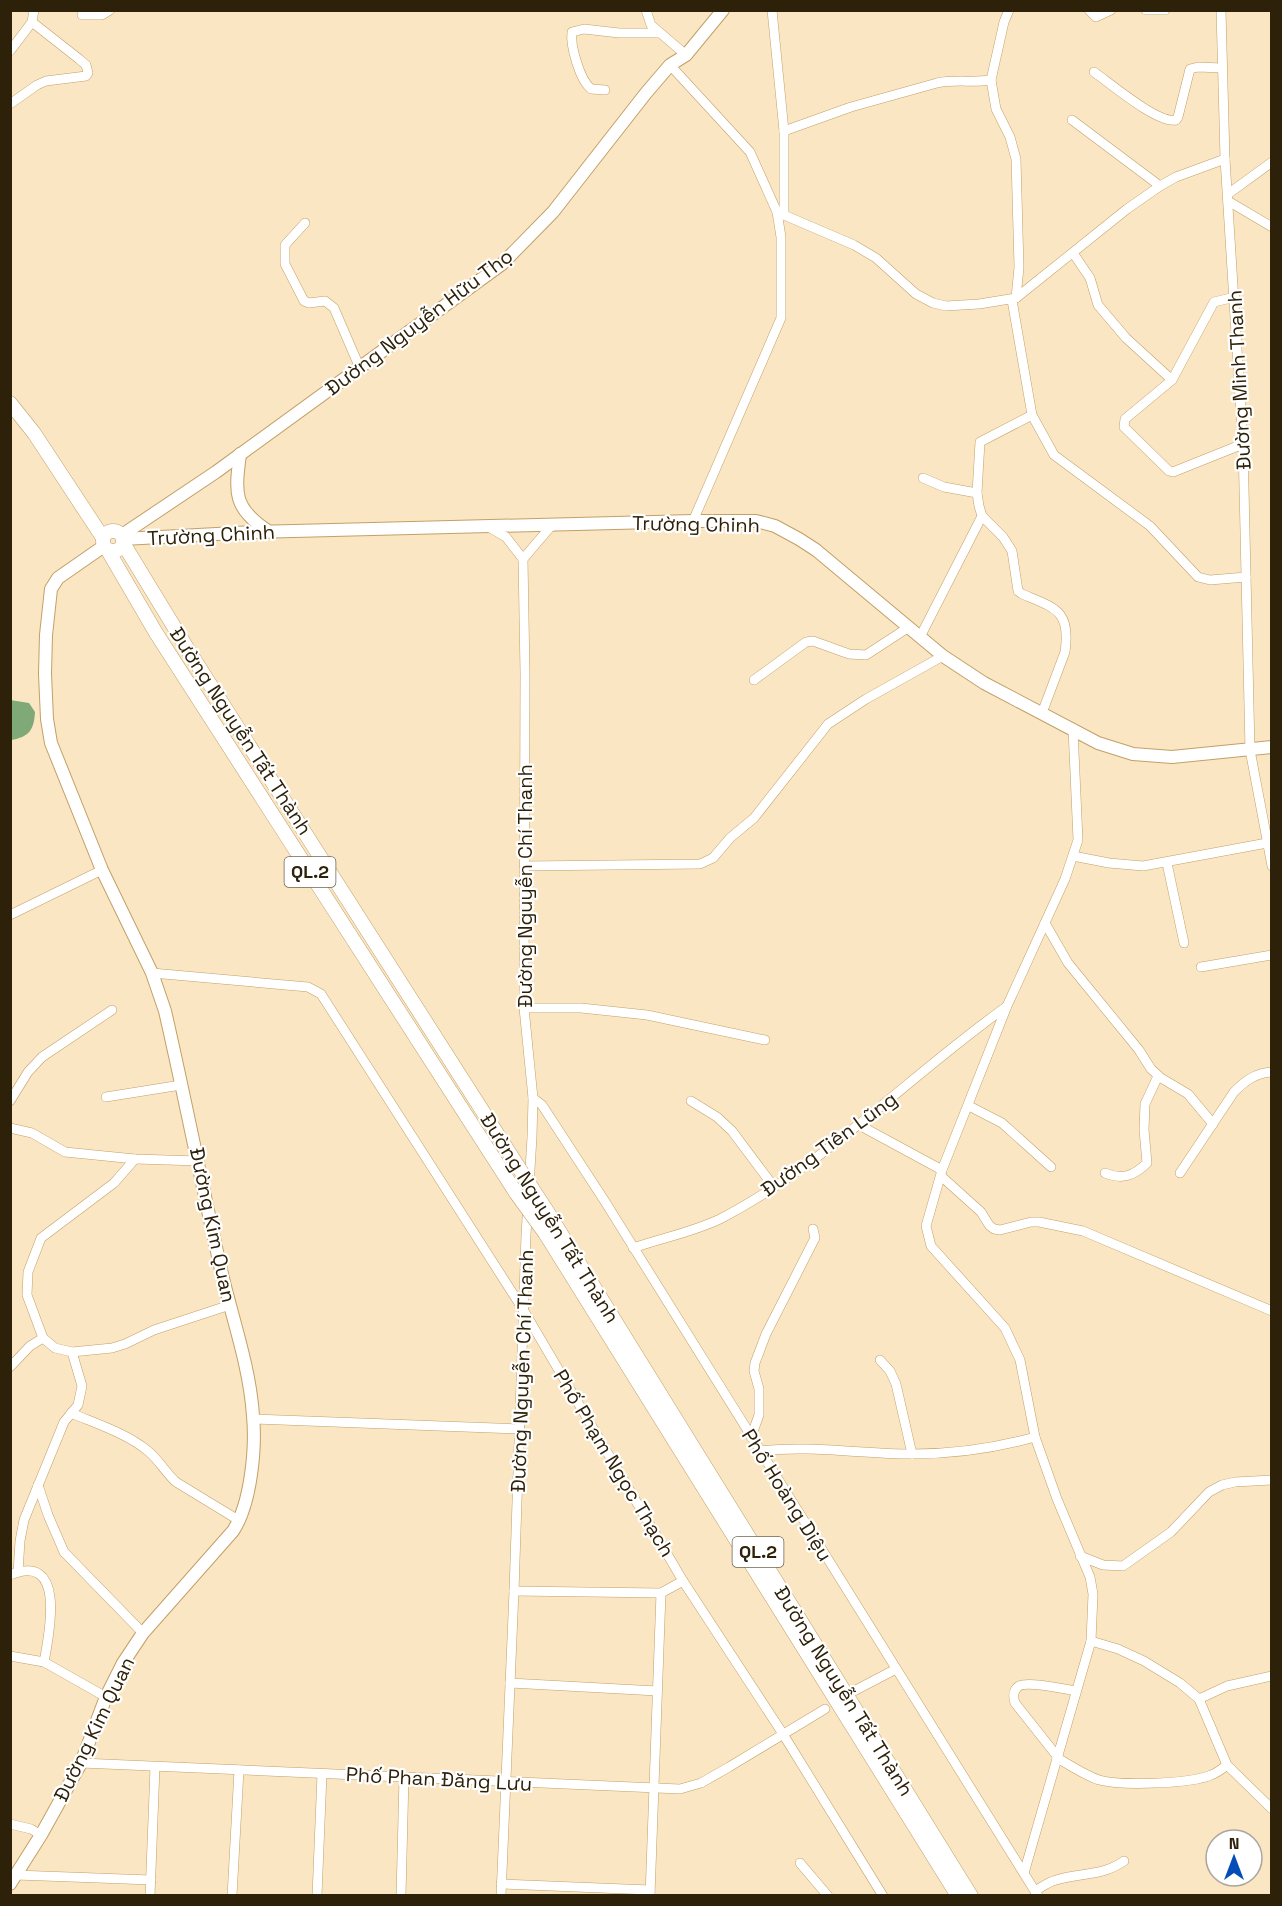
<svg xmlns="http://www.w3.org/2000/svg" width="1282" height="1906" viewBox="0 0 1282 1906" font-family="'Space Grotesk',sans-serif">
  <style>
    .water { fill: #7fa976 }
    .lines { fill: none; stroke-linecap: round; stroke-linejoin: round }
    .minor-casing { stroke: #c2a067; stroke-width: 10 }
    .major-casing { stroke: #c2a067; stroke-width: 14 }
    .highway-casing { stroke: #c2a067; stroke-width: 15 }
    .minor { stroke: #fff; stroke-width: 9 }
    .major { stroke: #fff; stroke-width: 12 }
    .highway { stroke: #fff; stroke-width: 14 }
    .highway-bridge-casing { stroke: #c2a067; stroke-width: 15; stroke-linecap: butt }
    .highway-bridge { stroke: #fff; stroke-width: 14 }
    .labels { text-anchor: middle; stroke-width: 4.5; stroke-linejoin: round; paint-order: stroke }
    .shield { fill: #fff; stroke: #6d6453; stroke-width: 1.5 }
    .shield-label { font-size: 18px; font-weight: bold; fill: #2e2109 }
    .street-label { font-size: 20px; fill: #2e2109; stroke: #fff }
  </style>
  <rect width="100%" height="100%" fill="#fbe6c3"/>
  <path class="water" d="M10,700l19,3 6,9c-1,18 -6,25 -24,28z"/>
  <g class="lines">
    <defs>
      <g id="minor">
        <path d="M646,10l5,15 35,30"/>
        <path d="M772,10l12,121"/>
        <path d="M1009,10l-5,12 -13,58 5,29 14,28 6,22 3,108 -3,31"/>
        <path d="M1089,10l7,7 15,-7"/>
        <path d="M1146,10h19"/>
        <path d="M1221,10l4,149 18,285 7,306 22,116"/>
        <path d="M82,15h20l8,-5"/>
        <path d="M10,51l22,-29 2,-12"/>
        <path d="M670,65l80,87 27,60 4,25v81l-88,203"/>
        <path d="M1094,72c17,12 64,52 82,48l2,-3 12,-48 8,-2 24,1"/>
        <path d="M605,90l-14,-1c-11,-9 -21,-43 -19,-57l12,-3 35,4h39"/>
        <path d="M10,104l27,-19 9,-4 40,-5 2,-3 -2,-8 -7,-6 -47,-37"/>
        <path d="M1072,120l88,66"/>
        <path d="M1228,194l44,-32"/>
        <path d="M1228,201l44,26"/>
        <path d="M777,212l77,33 22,13 40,36 17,9 13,3 33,-2 37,-6 111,-89 33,-23 16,-9 49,-18"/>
        <path d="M784,215v-84l67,-24 86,-24c18,-4 35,0 54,-3"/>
        <path d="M305,223l-20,22v19l19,37 5,2 16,-2 9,7 25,58"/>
        <path d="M1073,253l17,25 8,27 28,33 46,42"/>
        <path d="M1235,297l-21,5 -42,78 -47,39 -1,8 45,44 4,1 70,-28"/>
        <path d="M1012,300l20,115 22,40 96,71 48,51 12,3 36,-3"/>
        <path d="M1032,415l-52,27 -3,51 2,13 3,10 21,21 9,14 6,40 4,3c33,14 49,16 43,58l-23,61"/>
        <path d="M923,478l21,9 33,6"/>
        <path d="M487,526l19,11 17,22"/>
        <path d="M920,637l62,-121"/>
        <path d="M754,680l52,-38 7,-1 36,13 17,1 43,-28"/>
        <path d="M1073,856l36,7 34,3 124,-23"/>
        <path d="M1167,863l17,80"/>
        <path d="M525,866l175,-2 13,-6 17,-20 24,-20 74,-94 38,-25 77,-43"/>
        <path d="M10,915l92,-45"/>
        <path d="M1045,923l23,40 71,87 12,19 10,9 27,16 25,30"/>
        <path d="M1201,967l71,-12"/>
        <path d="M152,973l156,14 13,7 203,317 159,270 100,153 100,162"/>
        <path d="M524,1008h57l66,7 118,25"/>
        <path d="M106,1097l75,-12"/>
        <path d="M533,1098l9,7 62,95 434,696"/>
        <path d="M10,1101l18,-29 14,-15 70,-47"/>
        <path d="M691,1101l26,16 15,14 42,56"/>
        <path d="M969,1106l33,17 49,44"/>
        <path d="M859,1125l83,45"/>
        <path d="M10,1128l22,5 33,19 70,7 64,2"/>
        <path d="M135,1159l-21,24 -73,55 -13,34 -1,23 16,43 12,10 17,4 40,-4 13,-4 29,-14 76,-25"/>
        <path d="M1105,1173c17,7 29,3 42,-10l-3,-33 1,-26 13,-28"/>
        <path d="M1180,1173l54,-81c11,-11 21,-19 38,-20"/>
        <path d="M941,1176l40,36 8,13 5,4 6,1 31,-8h8l44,9 189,80"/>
        <path d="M633,1248c29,-10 60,-16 87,-29 106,-55 189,-143 286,-212"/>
        <path d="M880,1360l10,11 6,13 16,70"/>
        <path d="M10,1367l20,-21 13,-8"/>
        <path d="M71,1413c26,11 55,20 77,38 11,9 17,21 28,31l64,39"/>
        <path d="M253,1419l267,10"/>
        <path d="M751,1437l8,-22v-26l-5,-18 1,-8 11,-29 49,-96 -2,-9"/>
        <path d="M759,1451c51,-6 102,3 153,3 41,0 84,-6 123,-17"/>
        <path d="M38,1485l10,30 16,37 79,81"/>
        <path d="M1080,1556l23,9 20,1 48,-34 38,-40 13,-7 13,-3 37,-2"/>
        <path d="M18,1572l2,-31 4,-21 40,-98 14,-17 4,-19 -10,-34"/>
        <path d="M10,1575c57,-24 39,60 34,87"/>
        <path d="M514,1591l147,2 22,-12"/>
        <path d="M1091,1641l27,8 26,12 36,22 19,16 28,66 45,44"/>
        <path d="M10,1656l34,6 62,35"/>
        <path d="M510,1683l147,8"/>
        <path d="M852,1692l44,-23"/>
        <path d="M1199,1699l28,-13 45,-10"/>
        <path d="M1057,1756l-42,-53c-2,-6 -2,-13 4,-17 9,-5 45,3 57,5"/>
        <path d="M1057,1758c13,7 27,17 42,22 22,6 91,4 112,-5 6,-2 11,-6 16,-10"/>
        <path d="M81,1763l599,26 21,-6 28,-16 96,-58"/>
        <path d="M10,1824l21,5 10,6"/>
        <path d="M800,1863l28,33"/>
        <path d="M1024,1873l67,-232 2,-47 -3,-17 -33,-78 -22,-62 -15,-77 -15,-32 -74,-82 -5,-20 16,-56 65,-164 58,-127 13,-39 -5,-111"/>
        <path d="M16,1875l135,5"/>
        <path d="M501,1884l149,6"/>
        <path d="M1035,1891c7,-4 13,-9 21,-11 25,-8 45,-3 68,-19"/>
        <path d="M150,1896l5,-129"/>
        <path d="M232,1896l7,-126"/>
        <path d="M317,1896l5,-122"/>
        <path d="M401,1896l3,-119"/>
        <path d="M501,1896l13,-305 12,-356 6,-98 1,-39 -9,-90 1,-335 -2,-114 29,-34"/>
        <path d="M650,1896l11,-303"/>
      </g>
      <g id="major">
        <path d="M240,454c-5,39 -7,54 28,77"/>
        <path d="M122,535l94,-63 286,-208 51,-52 93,-119 24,-28 16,-10 37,-45"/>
        <path d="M123,539l131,-7 439,-11h63l19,5 24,13 17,11 127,106 41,27 114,60 35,11 39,3 100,-10"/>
        <path d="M10,1884l31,-49 40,-72 25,-66 17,-34 20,-30 90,-102c18,-27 23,-83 20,-115 -3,-48 -20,-95 -31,-142 -20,-88 -37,-176 -57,-263l-13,-38 -50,-103 -51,-127 -4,-24 -2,-45 1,-39 5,-46 7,-11 46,-32"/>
      </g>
      <g id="highway">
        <path d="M10,403l24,30 69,105"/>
        <circle cx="113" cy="541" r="10"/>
        <path d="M123,543l67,110 329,515"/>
        <path d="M107,549l49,84 360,560"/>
        <path d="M545,1208l426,688"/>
        <path d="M545,1233l413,663"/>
      </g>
    </defs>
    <use href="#minor" class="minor-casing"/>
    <use href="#major" class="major-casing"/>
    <use href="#highway" class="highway-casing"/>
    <use href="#minor" class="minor"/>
    <use href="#major" class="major"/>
    <use href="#highway" class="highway"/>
    <defs>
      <g id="highway-bridge">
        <path d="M519,1168l26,40"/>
        <path d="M516,1193l29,40"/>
      </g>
    </defs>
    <use href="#highway-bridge" class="highway-bridge-casing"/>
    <use href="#highway-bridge" class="highway-bridge"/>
  </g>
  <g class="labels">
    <g class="shield">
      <rect x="284.5" y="857" width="51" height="30" rx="4.5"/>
      <rect x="732.5" y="1537" width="51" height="30" rx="4.5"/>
    </g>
    <g class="shield-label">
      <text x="310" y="878">QL.2</text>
      <text x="758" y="1558">QL.2</text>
    </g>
    <g class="street-label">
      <text transform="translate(419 322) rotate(-37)" y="7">Đường Nguyễn Hữu Thọ</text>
      <text transform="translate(1239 380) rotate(-93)" y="7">Đường Minh Thanh</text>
      <text transform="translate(696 524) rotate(1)" y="7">Trường Chinh</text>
      <text transform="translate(211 535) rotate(-3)" y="7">Trường Chinh</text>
      <text transform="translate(241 731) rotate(57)" y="7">Đường Nguyễn Tất Thành</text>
      <text transform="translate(525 886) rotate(-90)" y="7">Đường Nguyễn Chí Thanh</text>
      <text transform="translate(829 1144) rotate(-36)" y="7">Đường Tiên Lũng</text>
      <text transform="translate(550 1218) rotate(58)" y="7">Đường Nguyễn Tất Thành</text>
      <text transform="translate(213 1225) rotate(78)" y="7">Đường Kim Quan</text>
      <text transform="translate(522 1371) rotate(-88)" y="7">Đường Nguyễn Chí Thanh</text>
      <text transform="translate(614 1463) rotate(59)" y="7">Phố Phạm Ngọc Thạch</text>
      <text transform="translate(787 1495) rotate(58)" y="7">Phố Hoàng Diệu</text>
      <text transform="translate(844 1691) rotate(58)" y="7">Đường Nguyễn Tất Thành</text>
      <text transform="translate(94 1729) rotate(-64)" y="7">Đường Kim Quan</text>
      <text transform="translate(439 1779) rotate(3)" y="7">Phố Phan Đăng Lưu</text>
    </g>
  </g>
  <rect width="1282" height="1906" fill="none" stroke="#2e2109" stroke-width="24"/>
  <g transform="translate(1234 1858)"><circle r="28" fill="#ffffff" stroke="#aba69d" stroke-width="1.5"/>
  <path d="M0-4.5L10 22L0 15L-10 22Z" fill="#044db8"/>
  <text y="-9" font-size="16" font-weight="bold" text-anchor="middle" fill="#2e2109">N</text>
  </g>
</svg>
